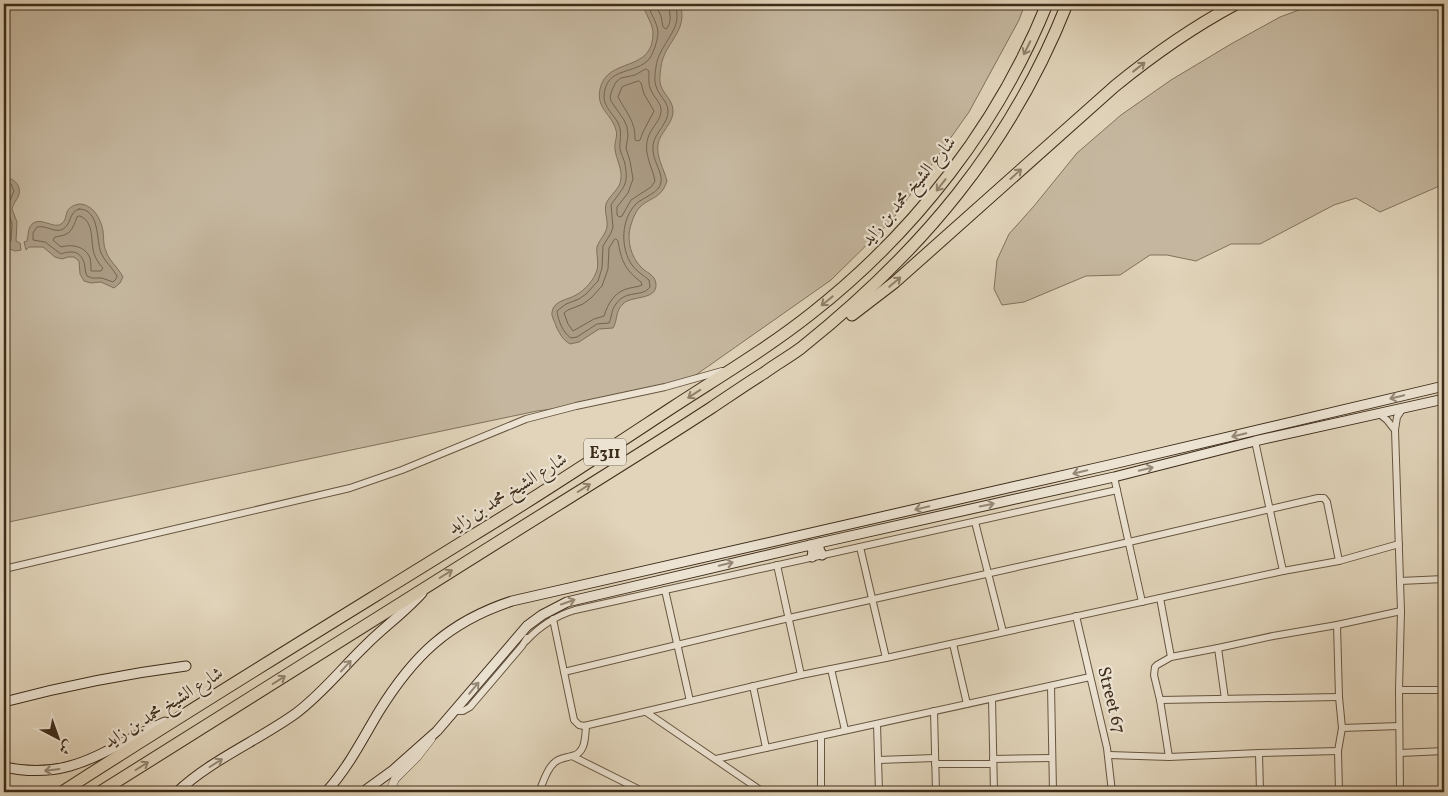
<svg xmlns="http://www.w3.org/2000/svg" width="1448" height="796" viewBox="0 0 1448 796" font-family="Vollkorn,Amiri,serif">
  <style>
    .green { fill: #c5b79f; stroke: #82725c }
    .water { fill: #aa9b84; stroke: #7f6f5a }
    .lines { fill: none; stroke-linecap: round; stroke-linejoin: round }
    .shore { stroke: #74644f; stroke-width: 1 }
    .minor-casing { stroke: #675642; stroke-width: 8 }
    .tertiary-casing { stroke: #675642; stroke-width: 9 }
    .secondary-casing { stroke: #3e2c1a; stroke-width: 11 }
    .motorway-casing { stroke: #3e2c1a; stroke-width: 13 }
    .minor { stroke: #ece3d2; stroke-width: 6 }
    .tertiary { stroke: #ece3d2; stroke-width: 8 }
    .secondary { stroke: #ece3d2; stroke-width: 9 }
    .motorway { stroke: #e1d4ba; stroke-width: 11 }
    .oneway { stroke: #90806a }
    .oneway2 { stroke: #958876 }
    .labels { text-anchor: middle; stroke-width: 4.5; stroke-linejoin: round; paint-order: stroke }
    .shield { fill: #ece3d2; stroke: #726351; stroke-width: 1 }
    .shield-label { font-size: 16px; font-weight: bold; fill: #3e2c1a }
    .street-label { font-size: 18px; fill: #3e2c1a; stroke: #ece3d2 }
  </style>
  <rect width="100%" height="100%" fill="#e1d4ba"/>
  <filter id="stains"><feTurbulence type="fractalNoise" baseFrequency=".004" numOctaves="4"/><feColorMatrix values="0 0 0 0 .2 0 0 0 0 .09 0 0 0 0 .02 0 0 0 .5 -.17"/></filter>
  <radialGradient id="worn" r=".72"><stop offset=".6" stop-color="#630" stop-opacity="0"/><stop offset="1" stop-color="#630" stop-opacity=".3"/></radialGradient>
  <g class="green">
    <path d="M4,4h1021l-6,16 -50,92 -76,107 -62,61 -141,99 -131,29 -22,3 -533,112z"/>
    <path d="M1315,4h129v180l-64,28 -24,-14 -22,7 -74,39h-29l-35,17 -29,-6h-17l-30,20 -34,1 -62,26 -22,3 -8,-16 3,-29 12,-26 25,-28 43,-53 44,-38 50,-35 60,-36 49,-27z"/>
  </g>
  <g class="water">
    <path d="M643,4h37c9,28 -16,38 -19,63 -1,6 -2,14 0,19 3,9 11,13 12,24 1,13 -13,22 -15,34 -2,13 6,25 9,37 -6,18 -15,15 -27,26 -5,5 -8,14 -10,21 -3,13 1,29 11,39 5,6 14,7 15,17 1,17 -25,11 -33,20 -8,7 -5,16 -10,24l-14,1 -20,13 -9,2c-7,-4 -11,-11 -14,-18 -1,-4 -5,-10 -4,-14 2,-12 16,-12 24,-17 9,-5 18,-15 21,-25 2,-8 -1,-16 0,-23 2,-7 9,-13 10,-20 1,-8 -3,-15 -1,-23 3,-9 15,-15 15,-26 1,-10 -5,-19 -6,-29 -1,-7 3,-12 1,-19 -5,-17 -20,-21 -16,-41 7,-33 54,-15 53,-57 -1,-10 -8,-18 -10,-28z"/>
    <path d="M4,177c10,1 19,9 14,20 -2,4 -5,7 -6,12l5,13 -1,19 4,2 1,7 -6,1 -11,-4z"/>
    <path d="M79,204c14,0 22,15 24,27 1,7 0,14 3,20 3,10 12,16 17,26l-3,6 -6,5 -13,-6 -10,1 -7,-2 -4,-7 -1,-13 -5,-4h-6l-6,2 -7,-2 -12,-10h-14l-3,3 -2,-8 3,-1c1,-4 1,-8 2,-12 7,-17 24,1 32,-5 9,-6 0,-16 18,-20z"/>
  </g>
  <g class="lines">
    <g class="shore">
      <path d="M648,4c2,10 9,17 10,28 0,6 -2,11 -3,15 -2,4 -3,8 -5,11 -14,18 -45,7 -46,39 0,10 10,18 14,26 5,10 1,17 2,26 1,5 4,10 5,15 4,22 -2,23 -14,41l2,22 -2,6 -8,13 -1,22 -4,13 -12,13 -7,5 -13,5 -9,7c1,9 6,22 14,27l6,-1 20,-13 12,-1c3,-6 2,-13 7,-19 10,-15 26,-6 34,-17l-1,-7c-6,-5 -13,-9 -17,-15 -12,-17 -11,-46 4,-61 7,-7 24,-11 25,-22 2,-10 -10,-23 -8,-37 2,-13 16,-22 15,-35 -1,-10 -10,-15 -12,-24 -2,-5 -1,-13 0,-19 2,-20 22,-34 21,-52 0,-4 -1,-8 -2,-11"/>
      <path d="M655,4l6,12 2,11 3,2c7,-7 3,-16 3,-25"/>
      <path d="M646,69l3,2c0,6 -1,14 2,19 2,7 11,13 10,21 0,9 -9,16 -12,24 -7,17 3,30 6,46l-4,6 -20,13 -9,16 -3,1 -2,-2v-8l11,-14 5,-14 -3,-18 -4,-13 2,-12 -1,-9 -3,-7 -13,-19 -1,-4 2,-7 4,-8 5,-4 14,-3z"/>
      <path d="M639,81l2,2 3,11 10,17 -11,21 -3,8 -2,1 -3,-1c1,-18 -9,-28 -17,-43l4,-10z"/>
      <path d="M4,182l7,2 3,7 -7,17 5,16 -1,17 -2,2h-5"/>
      <path d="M79,209c21,0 17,31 22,44 4,9 11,14 16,23l-1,3 -3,3 -11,-4h-10l-5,-2c-3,-5 -1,-11 -4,-16 -4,-10 -14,-9 -22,-6l-16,-12 -12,-2v-7l4,-6c9,-2 16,5 24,3 11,-4 7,-18 18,-21z"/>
      <path d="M80,216c13,5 11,21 13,33 1,7 5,14 10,19l-2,3h-10c0,-4 0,-9 -1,-13 -5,-12 -18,-14 -29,-11l-8,-7 2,-3c15,-2 17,-6 22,-20z"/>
      <path d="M616,239l2,2c3,19 7,29 23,41l1,3c-4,2 -8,2 -12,3 -15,3 -22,15 -26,28l-10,3 -21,12 -5,-7 -4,-11 4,-3 15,-6 8,-6 11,-12 6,-17 1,-21 5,-8z"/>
    </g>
    <defs>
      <g id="minor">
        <path d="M1378,413l9,7 7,9"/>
        <path d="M1255,441l28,130"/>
        <path d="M1114,477l28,125"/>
        <path d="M975,522l28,110"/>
        <path d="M860,547l26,111"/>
        <path d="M777,565l24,110"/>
        <path d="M4,569l346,-81 52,-18 124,-51 50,-13 89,-19 57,-16"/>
        <path d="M1400,581l44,-2"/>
        <path d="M665,590l25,111"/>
        <path d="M1160,598l11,59"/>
        <path d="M1076,616l31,132 5,44"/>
        <path d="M553,619l21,101 5,5 5,1 217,-51 85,-17 397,-87 56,-10 60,-17"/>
        <path d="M1337,625l2,72 3,31 -4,23 1,41"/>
        <path d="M526,641c14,-15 29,-25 49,-31l542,-120"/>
        <path d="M953,644l14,60"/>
        <path d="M1218,648l7,51"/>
        <path d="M831,669l14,61"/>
        <path d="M564,672l225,-54 340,-76 189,-44h6l3,4 12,59"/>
        <path d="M753,686l13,62"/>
        <path d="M1051,686l2,106"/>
        <path d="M1399,690h45"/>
        <path d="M992,699l2,93"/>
        <path d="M1160,700l179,-3"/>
        <path d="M455,711h8l7,-4 52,-61 5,-8"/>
        <path d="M934,711l2,81"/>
        <path d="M646,712l117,80"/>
        <path d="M877,724l2,68"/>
        <path d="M1342,728l57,-2"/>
        <path d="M821,736v56"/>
        <path d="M1259,753l1,39"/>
        <path d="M1400,753l44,-2"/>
        <path d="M1109,755l60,2 90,-4 79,-2"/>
        <path d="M572,756l72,36"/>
        <path d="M1169,757l-9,-57 -6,-25 1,-8 2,-2 14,-8 47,-9 55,-12 64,-11 64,-14"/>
        <path d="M716,759l374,-82"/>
        <path d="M993,759l59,-1"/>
        <path d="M878,760l57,-2"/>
        <path d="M935,764h58"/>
        <path d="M539,792c4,-9 7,-22 15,-29 5,-5 11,-5 18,-7 14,-3 13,-19 14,-30"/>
        <path d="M1400,792l-1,-102 2,-79 -6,-181 2,-13 6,-9"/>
      </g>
      <path id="tertiary" d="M391,792l1,-6 3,-7 22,-22 14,-18"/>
      <g id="secondary">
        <path d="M819,543v6l3,6"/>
        <path d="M810,545l3,6 -1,6"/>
        <path d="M4,702c60,-16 120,-28 182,-36"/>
        <path d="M4,767c70,15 102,-20 161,-45"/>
        <path d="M4,790l3,2"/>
        <path d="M177,792c34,-32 80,-51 118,-78 27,-20 47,-46 71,-69 18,-18 39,-33 56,-52"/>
        <path d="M326,792c22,-24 36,-52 52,-79 35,-57 70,-91 134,-112l597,-136 335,-79"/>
        <path d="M363,792l29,-21 45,-40 90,-105 15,-11 25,-13 252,-59 295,-66 141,-36 189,-42"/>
      </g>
      <g id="motorway">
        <path d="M852,315l43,-33 220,-196c38,-31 78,-59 121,-82"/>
        <path d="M62,792c135,-87 273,-171 410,-256 68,-41 134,-85 201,-129 46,-30 95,-59 139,-94 103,-81 186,-188 235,-309"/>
        <path d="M100,792c137,-86 274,-172 411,-258 67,-42 134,-83 200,-126 18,-12 35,-24 53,-35 12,-9 25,-16 37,-25 119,-95 210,-202 266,-344"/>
      </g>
    </defs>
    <use href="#minor" class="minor-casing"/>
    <use href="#tertiary" class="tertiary-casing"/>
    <use href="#secondary" class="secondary-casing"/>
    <use href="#motorway" class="motorway-casing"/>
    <use href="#minor" class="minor"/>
    <use href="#tertiary" class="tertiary"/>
    <use href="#secondary" class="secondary"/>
    <use href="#motorway" class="motorway"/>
  </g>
  <defs><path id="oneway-shaft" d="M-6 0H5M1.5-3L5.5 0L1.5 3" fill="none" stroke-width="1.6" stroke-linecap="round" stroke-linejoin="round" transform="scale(1.25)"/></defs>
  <g class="oneway">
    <use href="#oneway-shaft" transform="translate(1027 48) rotate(116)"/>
    <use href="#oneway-shaft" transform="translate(1139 67) rotate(-38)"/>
    <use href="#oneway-shaft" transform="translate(1016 174) rotate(-42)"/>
    <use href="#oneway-shaft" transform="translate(941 185) rotate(128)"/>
    <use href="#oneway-shaft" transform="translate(895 282) rotate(-40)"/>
    <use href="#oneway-shaft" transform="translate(827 301) rotate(141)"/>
    <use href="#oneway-shaft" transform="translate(694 394) rotate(147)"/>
    <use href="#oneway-shaft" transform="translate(584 488) rotate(-32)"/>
    <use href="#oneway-shaft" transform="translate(446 574) rotate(-32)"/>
    <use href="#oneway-shaft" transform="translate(279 680) rotate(-32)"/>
    <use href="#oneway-shaft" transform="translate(142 766) rotate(-32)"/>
  </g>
  <g class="oneway2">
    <use href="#oneway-shaft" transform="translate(1397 397) rotate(167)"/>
    <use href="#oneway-shaft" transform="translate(1239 435) rotate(167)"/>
    <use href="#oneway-shaft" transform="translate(1146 469) rotate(-14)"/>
    <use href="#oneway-shaft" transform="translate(1080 472) rotate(167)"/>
    <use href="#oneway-shaft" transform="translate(987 505) rotate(-12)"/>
    <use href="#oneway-shaft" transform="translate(922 508) rotate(167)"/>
    <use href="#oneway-shaft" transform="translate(726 564) rotate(-13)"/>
    <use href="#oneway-shaft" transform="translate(568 602) rotate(-19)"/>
    <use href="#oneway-shaft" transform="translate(346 666) rotate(-47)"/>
    <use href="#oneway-shaft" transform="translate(474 688) rotate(-50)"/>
    <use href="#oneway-shaft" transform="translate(216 763) rotate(-32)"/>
    <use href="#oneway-shaft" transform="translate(52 770) rotate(173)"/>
  </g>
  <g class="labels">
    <rect class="shield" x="584" y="438.5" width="42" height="27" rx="4"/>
    <g class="shield-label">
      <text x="605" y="458">E311</text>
    </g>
    <g class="street-label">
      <text transform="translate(908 191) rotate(-50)" y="6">شارع الشيخ محمد بن زايد</text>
      <text transform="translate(507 493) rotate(-32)" y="6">شارع الشيخ محمد بن زايد</text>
      <text transform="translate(1112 700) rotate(76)" y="6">Street 67</text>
      <text transform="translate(163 707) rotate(-32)" y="6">شارع الشيخ محمد بن زايد</text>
    </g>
  </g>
  <rect width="1448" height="796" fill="none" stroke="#e1d4ba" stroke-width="20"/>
  <rect x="5" y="5" width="1438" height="786" fill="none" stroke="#3e2c1a" stroke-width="2.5"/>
  <rect x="10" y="10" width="1428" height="776" fill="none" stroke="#3e2c1a"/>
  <g transform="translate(58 738) rotate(139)" stroke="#ece3d2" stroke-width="4" paint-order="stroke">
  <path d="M0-4L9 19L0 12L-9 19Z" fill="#3e2c1a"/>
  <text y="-8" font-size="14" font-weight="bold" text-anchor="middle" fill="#3e2c1a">ش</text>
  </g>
  <rect width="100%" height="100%" filter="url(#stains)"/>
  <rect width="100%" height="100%" fill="url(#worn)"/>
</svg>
